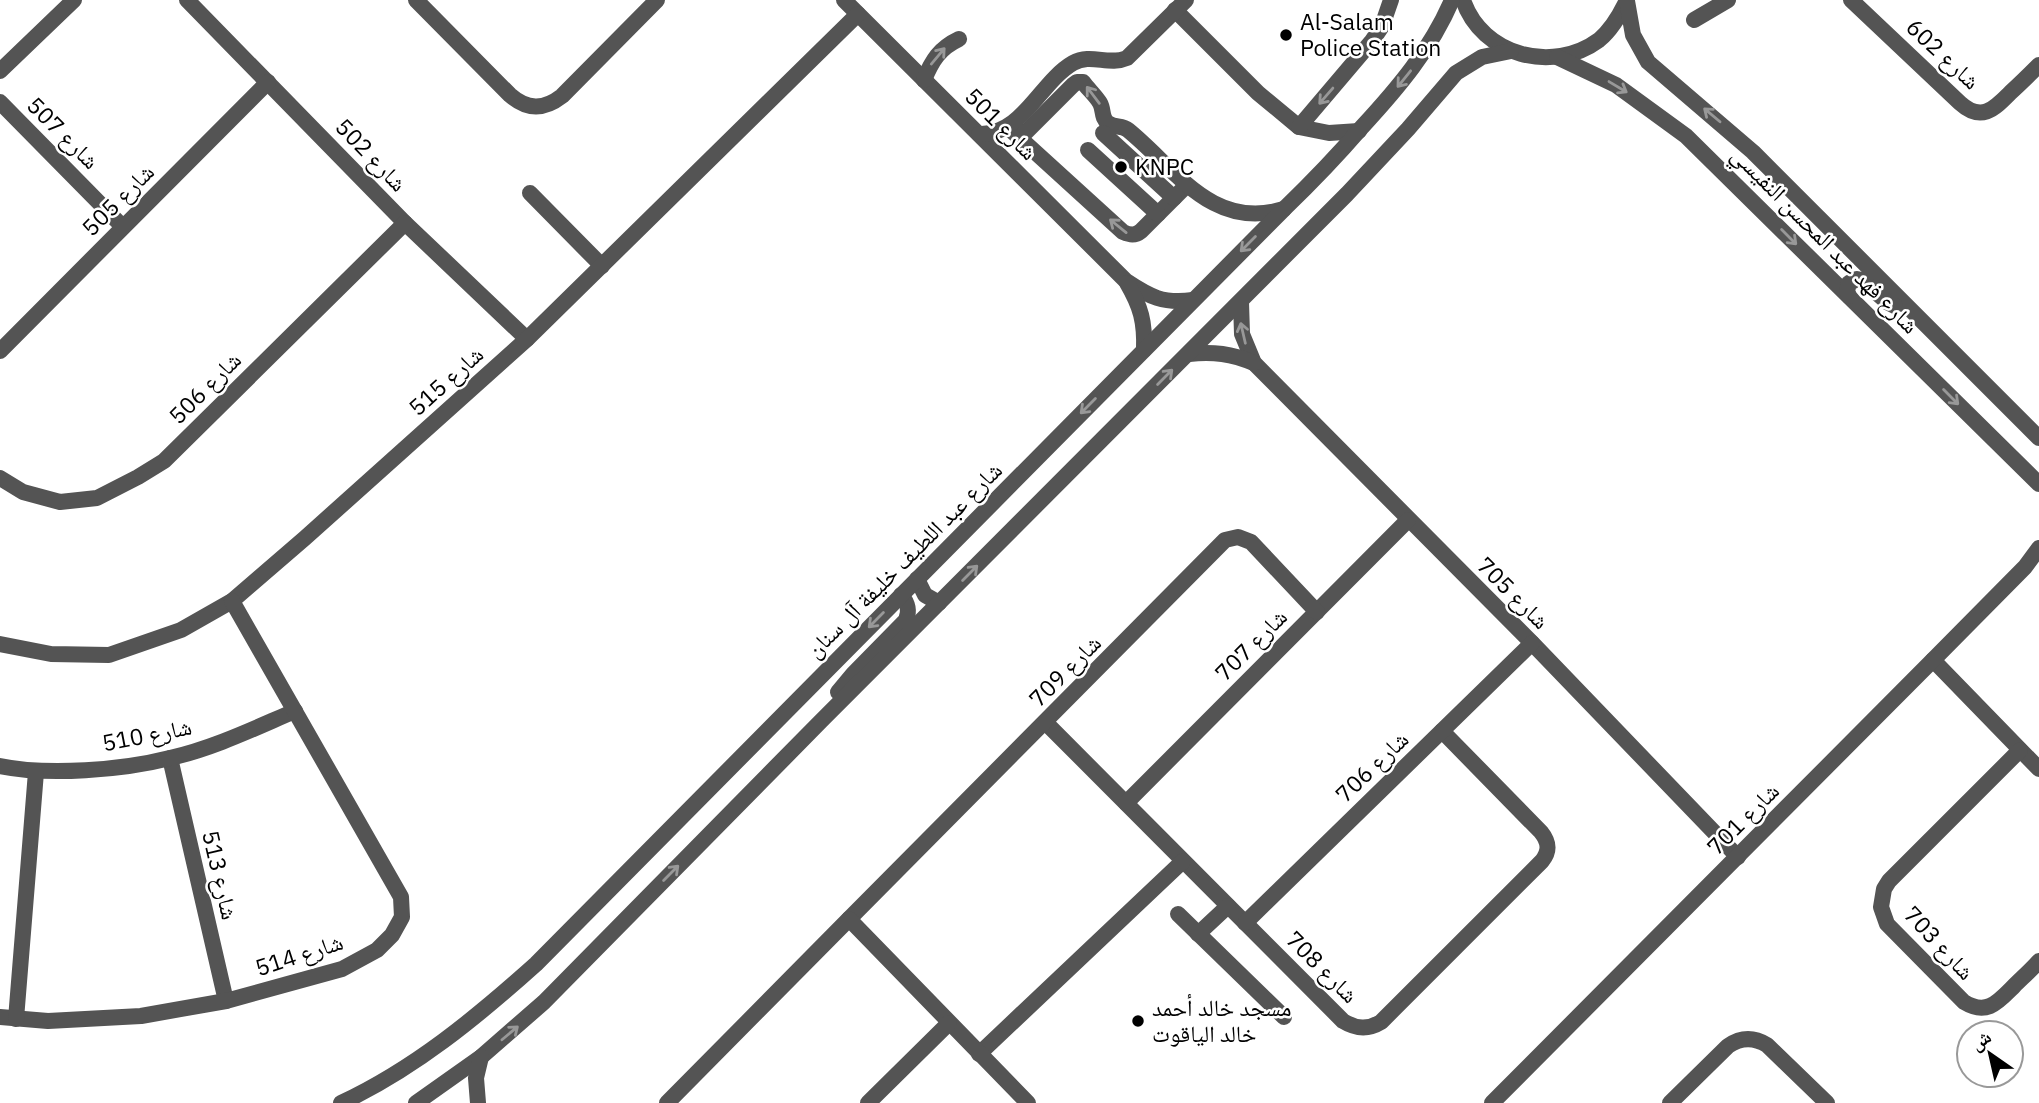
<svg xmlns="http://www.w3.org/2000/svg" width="2039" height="1103" viewBox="0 0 2039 1103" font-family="'IBM Plex Sans','Noto Naskh Arabic',sans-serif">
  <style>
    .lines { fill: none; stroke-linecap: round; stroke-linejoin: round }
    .minor { stroke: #545454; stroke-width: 16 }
    .oneway { stroke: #989898 }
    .poi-dot { fill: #000; stroke: #fff; stroke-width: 2.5 }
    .labels { text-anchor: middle; stroke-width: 5; stroke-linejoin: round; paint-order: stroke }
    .poi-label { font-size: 23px; fill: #000; stroke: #fff; text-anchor: start }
    .street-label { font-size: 23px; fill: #000; stroke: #fff }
  </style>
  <rect width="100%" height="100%" fill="#fff"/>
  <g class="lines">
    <g class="minor">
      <path d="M187,0l218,223 122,116"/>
      <path d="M416,0l94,95c17,15 34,15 52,1l95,-96"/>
      <path d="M844,0l282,281c24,16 37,23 67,19"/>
      <path d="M1463,0c19,56 90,74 136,40 13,-11 21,-25 28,-40"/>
      <path d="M1851,0l109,103c22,20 35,5 51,-11 10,-9 19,-18 28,-27"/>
      <path d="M1627,1l6,34 15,27 105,90 286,286"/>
      <path d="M1175,10l83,83 41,34 30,6 30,-2"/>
      <path d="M1694,20l34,-20"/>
      <path d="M1557,57l59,28 70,51 353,348"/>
      <path d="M0,71l74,-71"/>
      <path d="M924,80c8,-20 16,-32 35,-41"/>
      <path d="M0,102l123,125"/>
      <path d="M1299,127l73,-86 10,-15 9,-26"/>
      <path d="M1012,131l111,101c7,3 12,4 18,-1l46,-46"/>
      <path d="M1013,131l13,1 47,-47 4,-3h6c5,7 13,14 17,21 4,7 1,15 8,20 6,5 14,2 20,7 48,39 84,101 156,79"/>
      <path d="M1103,133l71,65"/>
      <path d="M979,134c43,2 61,-52 94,-71 18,-10 36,3 54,-5l59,-58"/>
      <path d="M1088,150l70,64"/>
      <path d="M530,193l72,73"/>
      <path d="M1127,283c14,24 18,39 17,67"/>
      <path d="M1849,296l-2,-5 2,-8 8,-4 5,1 25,22 8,4"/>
      <path d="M1241,302l1,32 12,29 278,280 206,214"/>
      <path d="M0,351l268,-269"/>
      <path d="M1189,354c24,-3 43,0 65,9"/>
      <path d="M0,478l23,14 37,10 37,-4 41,-21 26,-16 241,-238"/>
      <path d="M917,579l8,16 14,8"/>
      <path d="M0,644l51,10 58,1 72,-25 51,-29 73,-63 222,-199 331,-325"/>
      <path d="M1933,660l106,109"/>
      <path d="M838,692l15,-18 53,-54c4,-10 2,-17 -5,-25"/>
      <path d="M1046,723l297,298c13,8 25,9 38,1l161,-161c8,-10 7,-19 -1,-29l-99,-101"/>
      <path d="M2020,750l-131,131 -5,8 -3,18 6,17 77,78c23,14 34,0 50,-16 8,-8 17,-16 25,-25"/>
      <path d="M170,758l56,243"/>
      <path d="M0,766c48,10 123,4 170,-8 44,-10 85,-30 125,-47"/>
      <path d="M1126,803l282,-283"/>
      <path d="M1178,914l106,103"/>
      <path d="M849,919l376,-379 13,-3 13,5 66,70"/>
      <path d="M1245,923l287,-280"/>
      <path d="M1198,934l30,-28"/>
      <path d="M0,1017l48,4 93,-5 85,-15 116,-32 35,-19 15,-15 10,-18 -1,-20 -169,-296"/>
      <path d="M16,1019l20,-247"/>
      <path d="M979,1054l204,-193"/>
      <path d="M341,1103c73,-34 136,-86 195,-139l748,-755c27,-26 53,-53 78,-82 36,-39 69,-78 90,-127"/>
      <path d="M416,1103l65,-46 63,-55 277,-281 526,-527 61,-65 48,-56 26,-16 29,-6"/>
      <path d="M478,1103l-2,-25 5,-21"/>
      <path d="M667,1103l182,-184 179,184"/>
      <path d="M868,1103l81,-80"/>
      <path d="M1492,1103l441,-443 92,-93 14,-19"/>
      <path d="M1670,1103l58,-57c13,-9 26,-9 39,-1l60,58"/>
    </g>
  </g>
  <defs><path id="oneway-shaft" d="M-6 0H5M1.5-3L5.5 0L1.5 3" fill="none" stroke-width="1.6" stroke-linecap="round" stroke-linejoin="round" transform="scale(1.75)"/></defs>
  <g class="oneway">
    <use href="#oneway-shaft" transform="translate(938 56) rotate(-50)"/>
    <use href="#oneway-shaft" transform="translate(1404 79) rotate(129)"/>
    <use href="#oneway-shaft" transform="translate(1618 87) rotate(31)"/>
    <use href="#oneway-shaft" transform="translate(1093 95) rotate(-127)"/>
    <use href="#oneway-shaft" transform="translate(1326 96) rotate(131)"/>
    <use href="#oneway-shaft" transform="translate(1712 115) rotate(-140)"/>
    <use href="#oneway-shaft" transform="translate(1118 226) rotate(-141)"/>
    <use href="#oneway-shaft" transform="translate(1789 237) rotate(45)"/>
    <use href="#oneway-shaft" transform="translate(1248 244) rotate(135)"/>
    <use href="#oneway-shaft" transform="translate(1243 333) rotate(-103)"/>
    <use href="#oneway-shaft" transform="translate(1165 377) rotate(-45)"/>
    <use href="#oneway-shaft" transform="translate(1951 397) rotate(45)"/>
    <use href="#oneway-shaft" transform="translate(1088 406) rotate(135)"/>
    <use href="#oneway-shaft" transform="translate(970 573) rotate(-45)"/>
    <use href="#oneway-shaft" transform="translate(876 620) rotate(135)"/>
    <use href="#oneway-shaft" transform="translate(671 873) rotate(-45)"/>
    <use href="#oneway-shaft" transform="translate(510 1033) rotate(-40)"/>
  </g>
  <g class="poi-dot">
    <circle cx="1286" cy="35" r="7"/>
    <circle cx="1121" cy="167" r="7"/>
    <circle cx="1138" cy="1021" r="7"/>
  </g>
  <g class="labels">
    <g class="poi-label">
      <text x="1300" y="30">Al-Salam<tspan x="1300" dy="26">Police Station</tspan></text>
      <text x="1135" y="175">KNPC</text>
      <text x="1152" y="1016">مسجد خالد أحمد<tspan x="1152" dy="26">خالد الياقوت</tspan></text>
    </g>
    <g class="street-label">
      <text transform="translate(1943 54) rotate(43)" y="8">شارع 602</text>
      <text transform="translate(1001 124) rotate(45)" y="8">شارع 501</text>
      <text transform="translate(63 133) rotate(45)" y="8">شارع 507</text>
      <text transform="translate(371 155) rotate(46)" y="8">شارع 502</text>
      <text transform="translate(118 200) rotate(-45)" y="8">شارع 505</text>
      <text transform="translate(1825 240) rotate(45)" y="8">شارع فهد عبد المحسن النفيسي</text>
      <text transform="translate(446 381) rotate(-42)" y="8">شارع 515</text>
      <text transform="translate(205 388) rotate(-45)" y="8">شارع 506</text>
      <text transform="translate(904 560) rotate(-45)" y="8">شارع عبد اللطيف خليفة آل سنان</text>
      <text transform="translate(1513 593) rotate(45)" y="8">شارع 705</text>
      <text transform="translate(1251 645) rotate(-45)" y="8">شارع 707</text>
      <text transform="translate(1065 671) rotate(-45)" y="8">شارع 709</text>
      <text transform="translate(147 735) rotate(-11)" y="8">شارع 510</text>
      <text transform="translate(1372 767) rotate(-44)" y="8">شارع 706</text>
      <text transform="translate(1743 819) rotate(-45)" y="8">شارع 701</text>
      <text transform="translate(220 875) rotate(77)" y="8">شارع 513</text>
      <text transform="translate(1939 943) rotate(47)" y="8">شارع 703</text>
      <text transform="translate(299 955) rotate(-18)" y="8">شارع 514</text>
      <text transform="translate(1322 967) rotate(45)" y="8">شارع 708</text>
    </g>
  </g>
  <g transform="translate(1990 1054) rotate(326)"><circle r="33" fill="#ffffff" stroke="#999999" stroke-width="2"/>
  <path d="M0-5L12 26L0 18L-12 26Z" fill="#000000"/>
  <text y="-10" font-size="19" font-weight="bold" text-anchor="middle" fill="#000000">ش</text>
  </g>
</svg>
